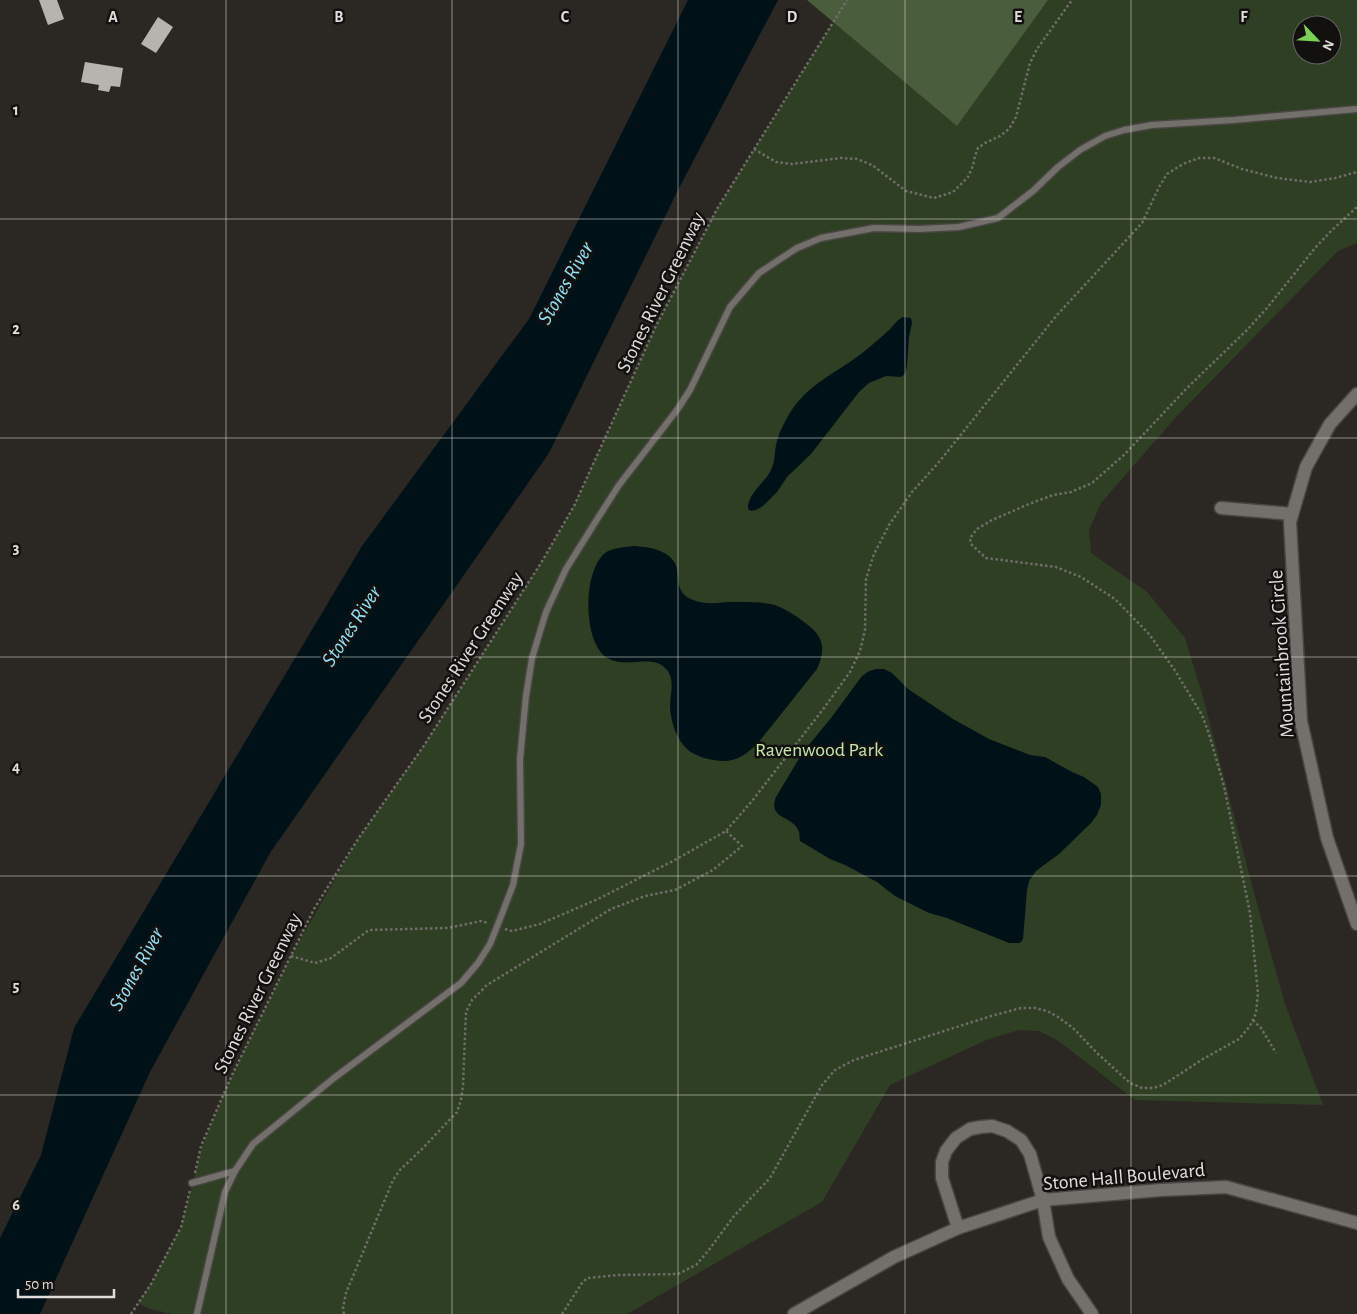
<svg xmlns="http://www.w3.org/2000/svg" width="1357" height="1314" viewBox="0 0 1357 1314" font-family="'Alegreya Sans',sans-serif">
  <style>
    .green { fill: #2f3f23; fill-rule: evenodd }
    .forest { fill: #4a5d3c }
    .water { fill: #001218 }
    .building { fill: #b7b3ae }
    .lines { fill: none; stroke-linecap: round; stroke-linejoin: round }
    .service-casing { stroke: #484643; stroke-width: 9 }
    .minor-casing { stroke: #484643; stroke-width: 15 }
    .path { stroke: #6f6d69; stroke-width: 2.5; stroke-dasharray: 2.5 2.5; stroke-linecap: butt }
    .service { stroke: #736f6a; stroke-width: 6 }
    .minor { stroke: #736f6a; stroke-width: 12 }
    .service-bridge-casing { stroke: #484643; stroke-width: 9; stroke-linecap: butt }
    .service-bridge { stroke: #736f6a; stroke-width: 6 }
    .grid { fill: none; stroke: #e0dedb; stroke-width: 1; stroke-opacity: 0.55 }
    .labels { text-anchor: middle; stroke-width: 5; stroke-linejoin: round; paint-order: stroke }
    .street-label { font-size: 20px; fill: #e0dedb; stroke: #12110f }
    .park-label { font-size: 20px; fill: #c5e7ac; stroke: #12110f }
    .water-label { font-size: 21px; font-style: italic; fill: #8ee3f7; stroke: #12110f }
    .grid-label { font-size: 16px; text-anchor: middle; font-weight: bold; fill: #e0dedb; stroke: #12110f; stroke-width: 5; stroke-linejoin: round; paint-order: stroke }
  </style>
  <rect width="100%" height="100%" fill="#2b2823"/>
  <path class="green" d="M847,0h510v243l-19,8 -162,166 -75,86 -12,27 2,23 56,39 38,46 18,59 54,207 28,100 38,101 -188,-5 -78,-60 -18,-9 -20,-1 -33,10 -96,45 -68,117 -195,112h-456l-21,-5 -12,-6 13,-19 30,-57 21,-81 30,-71 59,-119 67,-117 65,-92 118,-184 33,-57 82,-180 61,-117zM1302,25h30v30h-30z"/>
  <path class="forest" d="M807,0h241l-91,126z"/>
  <g class="water">
    <path d="M688,0h90l-100,190 -129,263 -279,400 -120,219 -110,242h-40v-76l41,-83 33,-127 288,-482 167,-227z"/>
    <path d="M903,317l8,1 1,5 -3,14 -2,29 -2,8 -4,3 -15,-1 -17,7 -10,9 -48,62 -24,23 -10,15 -14,14 -7,4 -5,1 -3,-2c-1,-15 17,-26 23,-39 5,-11 3,-19 6,-29 2,-9 7,-17 11,-25 20,-34 50,-43 78,-66 8,-7 16,-13 23,-20 5,-5 8,-10 14,-13z"/>
    <path d="M634,546c9,1 18,1 26,5 31,13 7,37 31,48 12,6 25,4 38,3 14,0 32,-1 46,3 11,4 23,12 33,20 17,13 17,26 9,44l-59,74c-13,13 -25,21 -44,17 -8,-1 -21,-5 -27,-11 -11,-10 -16,-28 -17,-41 0,-14 6,-30 -5,-40 -13,-14 -39,1 -58,-10 -25,-17 -24,-87 -2,-105 7,-5 20,-6 29,-7z"/>
    <path d="M876,669h8l8,4 16,16 45,30 36,20 41,16 15,2 27,15 12,5 14,10 3,7v11l-4,10 -6,8 -32,31 -23,17 -7,10 -2,9 -4,49 -3,4h-11l-62,-25 -18,-5 -34,-17 -18,-14 -32,-17 -15,-6 -30,-18c-1,-3 0,-6 -1,-9 -5,-17 -32,-12 -23,-35l27,-45 28,-34 31,-42 7,-5z"/>
  </g>
  <g class="building">
    <path d="M39,0h18l7,19 -16,6z"/>
    <path d="M158,17l15,10 -17,26 -15,-9z"/>
    <path d="M85,62l38,6 -3,19 -9,-1 -2,6 -11,-2 1,-5 -18,-3z"/>
  </g>
  <g class="lines">
    <defs>
      <g id="service">
        <path d="M500,919l13,-34 8,-41 -1,-85 6,-63 6,-38 14,-46 20,-43 30,-48 23,-36 58,-75 13,-20 40,-83 29,-34 38,-25 24,-10 53,-10 45,1 40,-2 39,-9 35,-27 25,-24 22,-17 25,-14 19,-6 28,-5 82,-5 123,-11"/>
        <path d="M192,1183l43,-12"/>
        <path d="M197,1314l28,-122 10,-21 18,-27 81,-66 127,-95 17,-20 12,-19 4,-10"/>
      </g>
      <g id="minor">
        <path d="M1357,394l-27,30 -24,43 -16,55 11,199 26,117 30,86"/>
        <path d="M1221,508l71,6"/>
        <path d="M958,1228l-16,-50v-16l4,-11 10,-13 14,-9 11,-2 11,-1 15,5 14,9 9,14 13,46 6,37 19,42 24,35"/>
        <path d="M794,1314l100,-57 64,-29 85,-28 118,-10 65,-3 131,36"/>
      </g>
    </defs>
    <use href="#service" class="service-casing"/>
    <use href="#minor" class="minor-casing"/>
    <g class="path">
      <path d="M754,149l22,13 16,2 49,-6 16,1 15,6 34,26 28,7 19,-6 15,-15 5,-11 2,-10 3,-8 7,-5 15,-7 9,-7 7,-12 14,-54 7,-14 35,-49"/>
      <path d="M505,929l7,2 28,-7 58,-25 75,-38 53,-30 26,-30 72,-93 26,-36 10,-21 5,-21 1,-51 8,-25 15,-29 23,-33 27,-30 118,-147 85,-92 17,-36 8,-13 16,-10 16,-6h15l28,11 35,9 33,4 25,-4 22,-6"/>
      <path d="M291,956l24,7 16,-5 38,-28 79,-2 33,-7 7,2"/>
      <path d="M1253,1020l8,8 15,25"/>
      <path d="M195,1173l6,-27 31,-71 82,-166 44,-70 65,-92 118,-184 33,-57 82,-180 61,-117 130,-209"/>
      <path d="M131,1314l20,-30 30,-57 9,-37"/>
      <path d="M344,1314l-1,-6 3,-15 47,-113 7,-10 22,-21 35,-37 4,-12 2,-14 3,-74 6,-12 15,-15 124,-76 34,-13 30,-6 38,-20 29,-24 -16,-15"/>
      <path d="M562,1314l20,-31 5,-5 32,-3 59,-1 18,-9 12,-14 26,-35 36,-38 52,-93 13,-15 19,-10 137,-44 30,-8h14l12,3 11,6 15,11 24,25 33,30 12,5h11l10,-3 40,-26 36,-20 11,-13 6,-13 2,-20 -8,-80 -26,-127 -15,-52 -7,-19 -28,-46 -25,-35 -34,-35 -34,-22 -25,-10 -70,-9 -15,-14 -1,-6 7,-9 15,-9 37,-16 24,-9 18,-3 21,-9 33,-29 62,-66 60,-58 20,-22 48,-60 16,-17 26,-24"/>
    </g>
    <use href="#service" class="service"/>
    <use href="#minor" class="minor"/>
    <defs>
      <path id="service-bridge" d="M494,934l6,-15"/>
    </defs>
    <use href="#service-bridge" class="service-bridge-casing"/>
    <use href="#service-bridge" class="service-bridge"/>
  </g>
  <path class="grid" d="M226,0v1314M452,0v1314M678,0v1314M905,0v1314M1131,0v1314M0,219h1357M0,438h1357M0,657h1357M0,876h1357M0,1095h1357"/>
  <g class="labels">
    <g class="street-label">
      <text transform="translate(660 292) rotate(-64)" y="7">Stones River Greenway</text>
      <text transform="translate(470 647) rotate(-57)" y="7">Stones River Greenway</text>
      <text transform="translate(1281 654) rotate(-94)" y="7">Mountainbrook Circle</text>
      <text transform="translate(257 993) rotate(-64)" y="7">Stones River Greenway</text>
      <text transform="translate(1124 1176) rotate(-5)" y="7">Stone Hall Boulevard</text>
    </g>
    <g class="park-label">
      <text x="819" y="756">Ravenwood Park</text>
    </g>
    <g class="water-label">
      <text transform="translate(565 283) rotate(-60)" y="7">Stones River</text>
      <text transform="translate(351 626) rotate(-57)" y="7">Stones River</text>
      <text transform="translate(136 969) rotate(-61)" y="7">Stones River</text>
    </g>
  </g>
  <g class="grid-label">
    <text x="113" y="22">A</text>
    <text x="339" y="22">B</text>
    <text x="565" y="22">C</text>
    <text x="792" y="22">D</text>
    <text x="1018" y="22">E</text>
    <text x="1244" y="22">F</text>
    <text x="16" y="115">1</text>
    <text x="16" y="334">2</text>
    <text x="16" y="553">3</text>
    <text x="16" y="772">4</text>
    <text x="16" y="991">5</text>
    <text x="16" y="1210">6</text>
  </g>
  <g transform="translate(1317 40) rotate(115)"><circle r="24" fill="#12110f" stroke="#646361"/>
  <path d="M0-4L9 19L0 12L-9 19Z" fill="#7bd156"/>
  <text y="-8" font-size="14" font-weight="bold" text-anchor="middle" fill="#e0dedb">N</text>
  </g>
  <path d="M18 1289v8h96v-8" fill="none" stroke="#e0dedb" stroke-width="2.5"/>
  <text x="25" y="1289" font-size="15" fill="#e0dedb" stroke="#12110f" stroke-width="4" paint-order="stroke">50 m</text>
</svg>
